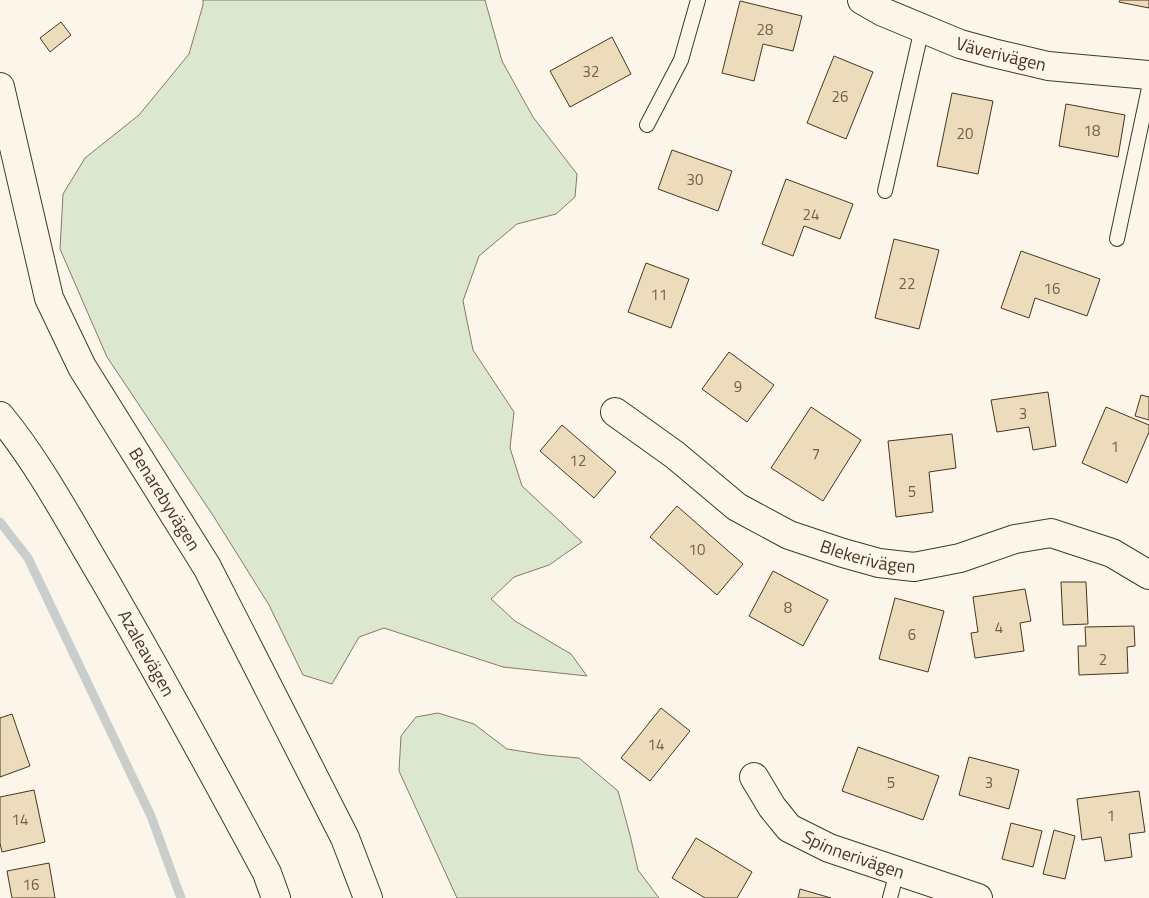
<svg xmlns="http://www.w3.org/2000/svg" width="1149" height="898" viewBox="0 0 1149 898" font-family="'Titillium Web',sans-serif">
  <style>
    .green { fill: #dce7d0; stroke: #887966 }
    .lines { fill: none; stroke-linecap: round; stroke-linejoin: round }
    .stream { stroke: #c9cecd; stroke-width: 9 }
    .building { fill: #ecdcbc; stroke: #4a3520 }
    .lane-casing { stroke: #4a3520; stroke-width: 16 }
    .street-casing { stroke: #4a3520; stroke-width: 30 }
    .secondary-casing { stroke: #4a3520; stroke-width: 30 }
    .lane { stroke: #fbf6e9; stroke-width: 14 }
    .street { stroke: #fbf6e9; stroke-width: 28 }
    .secondary { stroke: #fbf6e9; stroke-width: 28 }
    .labels { text-anchor: middle; stroke-width: 4; stroke-linejoin: round; paint-order: stroke }
    .number-label { font-size: 15px; fill: #725f47 }
    .street-label { font-size: 18px; fill: #4a3520; stroke: #fbf6e9 }
  </style>
  <rect width="100%" height="100%" fill="#fbf6e9"/>
  <g class="green">
    <path d="M203,0h282l17,61 31,56 44,57 -2,23 -19,17 -39,10 -38,32 -16,45 10,49 41,62 -4,36 12,38 60,56 -33,23 -35,12 -23,22 24,22 56,33 16,22 -84,-9 -119,-39 -25,9 -27,47 -29,-9 -34,-70 -55,-88 -107,-160 -47,-108 3,-55 22,-36 54,-43 50,-61 14,-49z"/>
    <path d="M438,713l36,11 33,25 38,6 34,3 39,33 12,44 8,35 21,28h-202l-58,-127 2,-35 15,-19z"/>
  </g>
  <g class="lines">
    <path class="stream" d="M0,522l28,36 123,258 30,82"/>
  </g>
  <g class="building">
    <path d="M1120,0h29v8l-30,-6z"/>
    <path d="M740,1l62,15 -9,35 -30,-7 -9,37 -32,-8z"/>
    <path d="M61,22l10,13 -21,17 -10,-14z"/>
    <path d="M612,37l19,37 -61,33 -20,-36z"/>
    <path d="M834,56l39,16 -27,67 -39,-16z"/>
    <path d="M952,93l41,8 -15,73 -41,-8z"/>
    <path d="M1066,104l59,11 -7,42 -59,-11z"/>
    <path d="M672,150l60,21 -14,40 -60,-22z"/>
    <path d="M786,179l67,25 -13,35 -36,-13 -11,30 -31,-12z"/>
    <path d="M894,239l45,11 -20,79 -44,-11z"/>
    <path d="M1021,251l79,28 -13,37 -52,-18 -6,20 -28,-10z"/>
    <path d="M646,263l43,16 -18,49 -43,-16z"/>
    <path d="M729,352l45,33 -27,37 -45,-33z"/>
    <path d="M1048,392l8,54 -23,4 -4,-23 -32,5 -6,-32z"/>
    <path d="M1141,395l8,2v23l-14,-4z"/>
    <path d="M811,407l50,33 -38,61 -52,-33z"/>
    <path d="M1106,407l43,18v7l-22,51 -45,-20z"/>
    <path d="M562,425l54,47 -22,26 -54,-47z"/>
    <path d="M952,434l4,34 -27,4 4,40 -37,5 -8,-76z"/>
    <path d="M677,506l66,58 -26,31 -67,-58z"/>
    <path d="M773,571l55,29 -25,46 -54,-30z"/>
    <path d="M1061,582h25l2,42 -25,1z"/>
    <path d="M1025,589l6,32 -11,2 4,28 -49,7 -4,-25 7,-1 -5,-35z"/>
    <path d="M895,598l49,13 -16,61 -49,-13z"/>
    <path d="M1134,626l1,20 -8,1 1,26 -49,2 -1,-29h8l-1,-19z"/>
    <path d="M661,708l29,23 -40,50 -29,-23z"/>
    <path d="M12,714l18,52 -30,11v-59z"/>
    <path d="M858,747l81,29 -16,44 -81,-29z"/>
    <path d="M969,757l50,13 -10,39 -50,-14z"/>
    <path d="M34,790l11,52 -43,10 -2,-9v-46z"/>
    <path d="M1139,791l6,41 -16,2 3,23 -27,4 -4,-24 -19,3 -5,-41z"/>
    <path d="M1011,823l31,8 -9,36 -31,-8z"/>
    <path d="M1054,830l21,6 -10,43 -22,-5z"/>
    <path d="M696,838l56,34 -15,26h-32l-33,-20z"/>
    <path d="M49,863l6,35h-43l-5,-27z"/>
    <path d="M800,889l31,9h-33z"/>
  </g>
  <g class="lines">
    <defs>
      <g id="lane">
        <path d="M647,125l34,-65 17,-60"/>
        <path d="M885,191l37,-163"/>
        <path d="M1117,239l32,-151"/>
        <path d="M890,898l7,-27"/>
      </g>
      <g id="street">
        <path id="s1" d="M862,0l21,12 77,32 33,9 55,13 101,9"/>
        <path id="s2" d="M615,412l60,43 62,52 52,28 54,18 36,10 35,4 46,-9 55,-19 36,-6 61,20 37,22"/>
        <path id="s3" d="M0,416c41,50 71,108 104,163 56,97 110,195 163,294l9,25"/>
        <path id="s4" d="M754,777l18,30 17,21 40,20 149,50"/>
      </g>
      <g id="secondary">
        <path id="s5" d="M0,87l49,211 33,69 125,200 138,271 23,60"/>
      </g>
    </defs>
    <use href="#lane" class="lane-casing"/>
    <use href="#street" class="street-casing"/>
    <use href="#secondary" class="secondary-casing"/>
    <use href="#lane" class="lane"/>
    <use href="#street" class="street"/>
    <use href="#secondary" class="secondary"/>
  </g>
  <g class="labels">
    <g class="number-label">
      <text x="765" y="35">28</text>
      <text x="591" y="77">32</text>
      <text x="840" y="102">26</text>
      <text x="1092" y="136">18</text>
      <text x="965" y="139">20</text>
      <text x="695" y="185">30</text>
      <text x="811" y="220">24</text>
      <text x="907" y="289">22</text>
      <text x="1052" y="294">16</text>
      <text x="659" y="300">11</text>
      <text x="738" y="392">9</text>
      <text x="1023" y="419">3</text>
      <text x="1115" y="452">1</text>
      <text x="816" y="459">7</text>
      <text x="578" y="466">12</text>
      <text x="912" y="497">5</text>
      <text x="697" y="555">10</text>
      <text x="788" y="613">8</text>
      <text x="999" y="633">4</text>
      <text x="912" y="640">6</text>
      <text x="1103" y="665">2</text>
      <text x="656" y="750">14</text>
      <text x="891" y="788">5</text>
      <text x="989" y="788">3</text>
      <text x="1111" y="821">1</text>
      <text x="20" y="825">14</text>
      <text x="31" y="890">16</text>
    </g>
    <g class="street-label">
      <text dy="6" stroke="none"><textPath href="#s1" startOffset="150">Väverivägen</textPath></text>
      <text dy="6" stroke="none"><textPath href="#s5" startOffset="449">Benarebyvägen</textPath></text>
      <text dy="6" stroke="none"><textPath href="#s2" startOffset="296">Blekerivägen</textPath></text>
      <text dy="6" stroke="none"><textPath href="#s3" startOffset="279">Azaleavägen</textPath></text>
      <text dy="6" stroke="none"><textPath href="#s4" startOffset="132">Spinnerivägen</textPath></text>
    </g>
  </g>
</svg>
